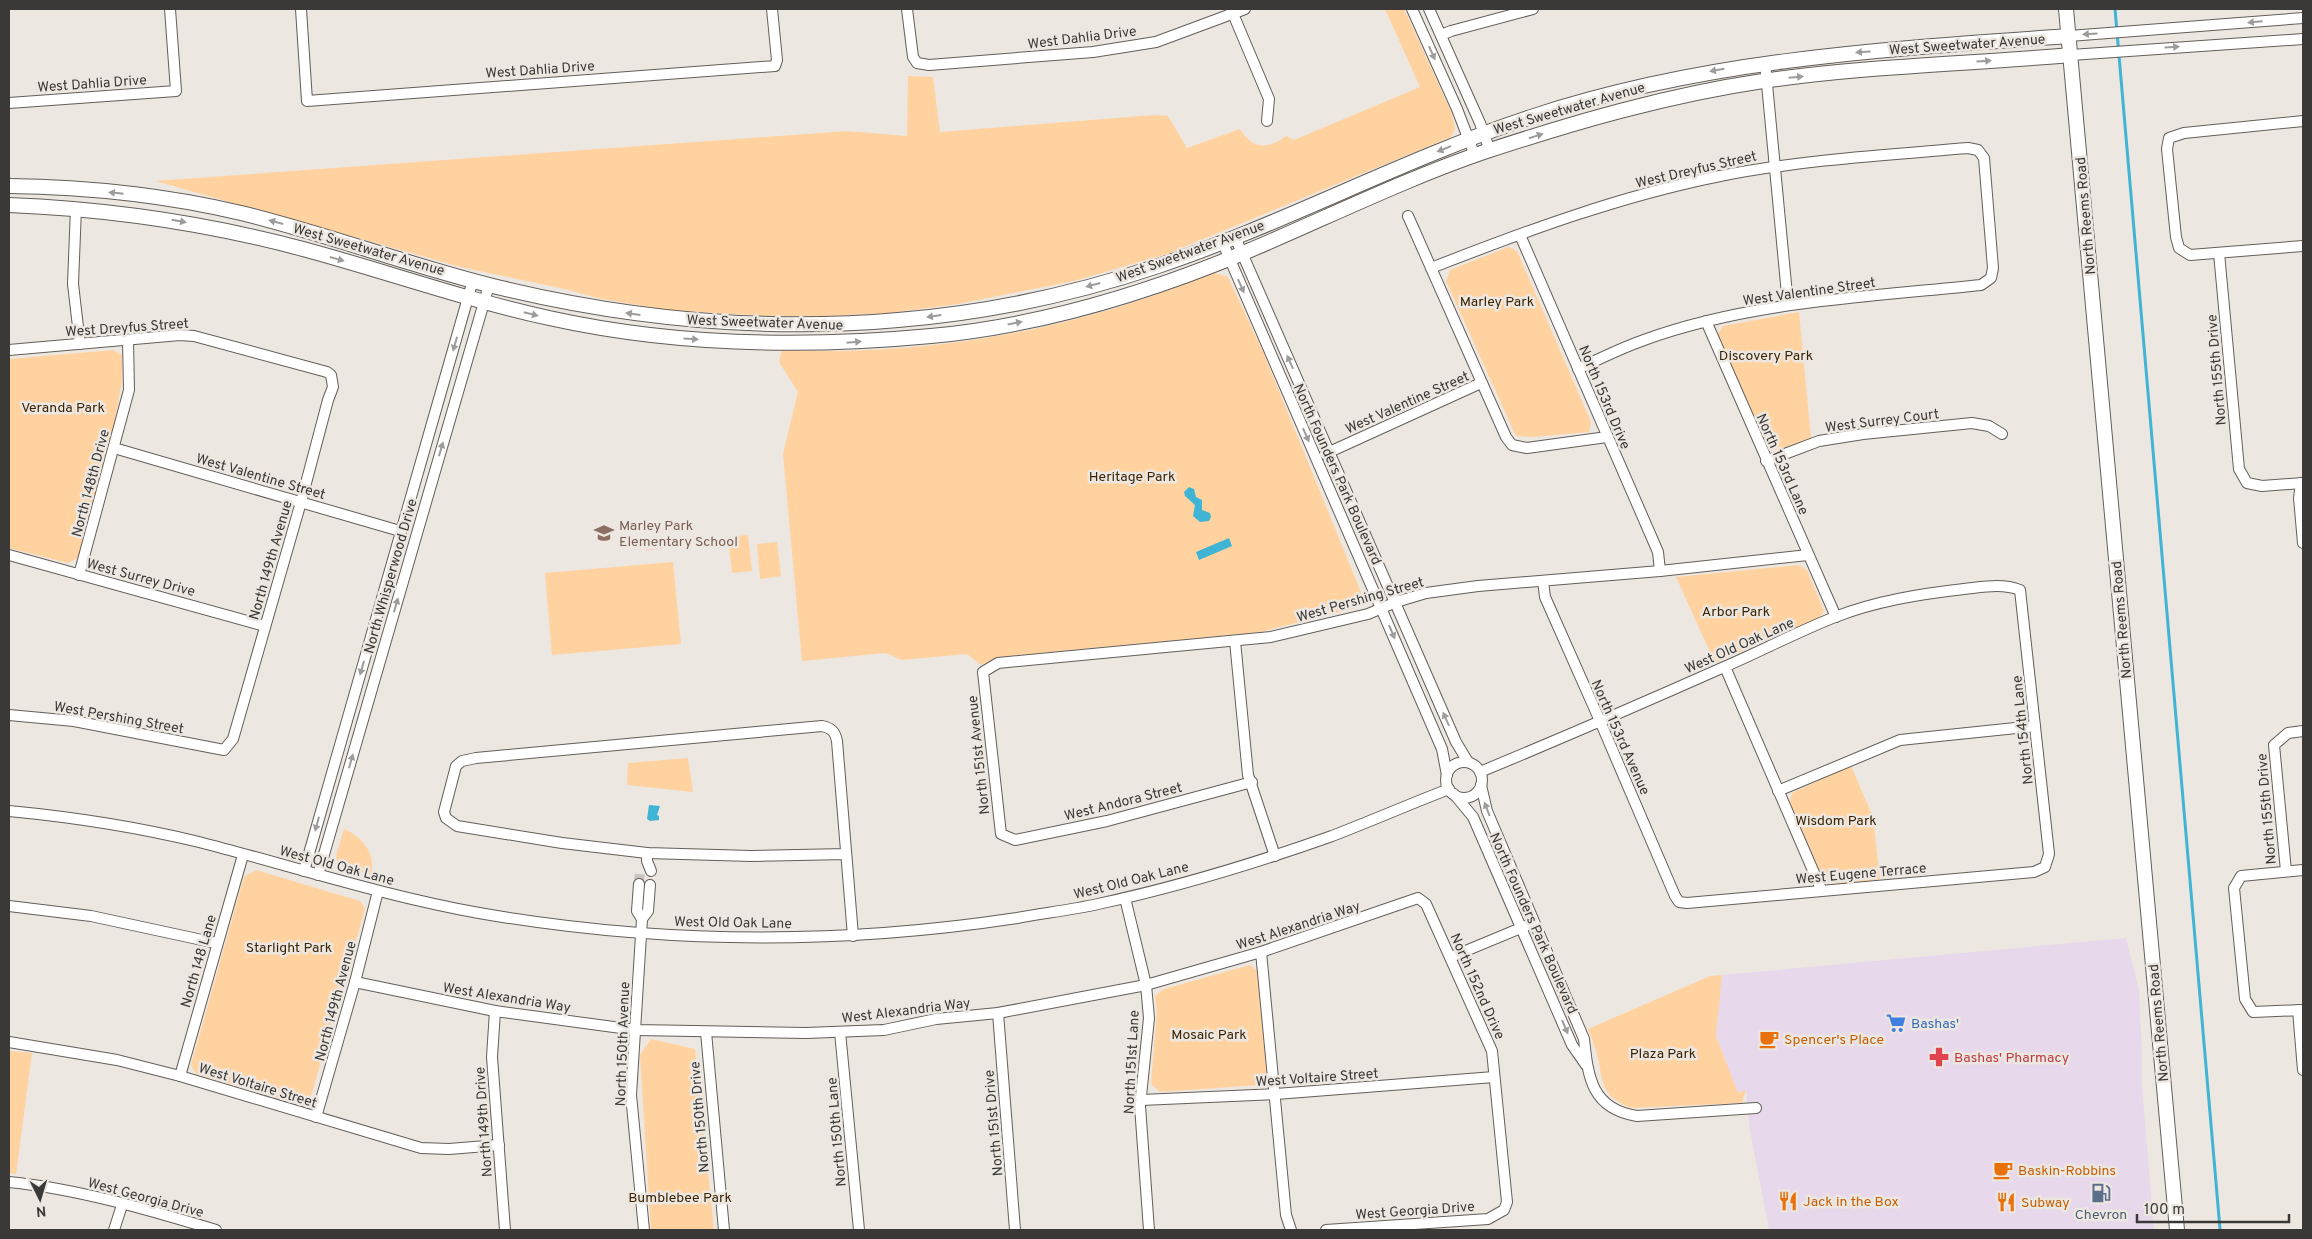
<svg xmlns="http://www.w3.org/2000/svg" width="2312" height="1239" viewBox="0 0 2312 1239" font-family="Overpass,sans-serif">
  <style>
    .commercial { fill: #e8d8eb }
    .industrial { fill: #f1d9cf }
    .green { fill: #ffd2a0 }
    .water { fill: #3fb4d4 }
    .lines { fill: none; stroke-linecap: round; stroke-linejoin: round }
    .stream { stroke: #3fb4d4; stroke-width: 3 }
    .street-tunnel { stroke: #c9c4bf; stroke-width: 10; stroke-dasharray: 10 5; stroke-linecap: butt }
    .street-casing { stroke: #635e59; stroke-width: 12 }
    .secondary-casing { stroke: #635e59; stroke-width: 16 }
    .street { stroke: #fff; stroke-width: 10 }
    .secondary { stroke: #fff; stroke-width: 14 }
    .oneway { fill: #9d9c9b }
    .labels { text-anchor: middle; stroke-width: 5; stroke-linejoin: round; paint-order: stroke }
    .street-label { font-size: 14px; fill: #3b3937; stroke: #ede7e1 }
    .park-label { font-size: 14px; fill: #3b2404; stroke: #ede7e1 }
    .education-label { font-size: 14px; fill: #785e54; stroke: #ede7e1; text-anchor: start }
    .shop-label { font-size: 14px; fill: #366cbe; stroke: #ede7e1; text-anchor: start }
    .food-label { font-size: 14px; fill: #c56008; stroke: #ede7e1; text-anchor: start }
    .health-label { font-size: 14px; fill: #be3a42; stroke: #ede7e1; text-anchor: start }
    .service-label { font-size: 14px; fill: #4e5e75; stroke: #ede7e1 }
  </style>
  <rect width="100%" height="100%" fill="#ede7e1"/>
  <path class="commercial" d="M2126,938l13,52 3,63v33l12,144h-385l-19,-100 -4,-40 -8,3 -22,-57 6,-61z"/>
  <path class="industrial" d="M662,536l1,13 -17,2 -1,-13z"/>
  <g class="green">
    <path d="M1385,9h19l48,105 3,15 -4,8 -284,117 -93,27 -116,23 -69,9 -63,3h-60l-99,-6 -70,-12 -28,-8 -108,-23 -306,-86 692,-50 60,5 1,-60 25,1 7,55 214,-17 14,1 19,32 53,-19c12,20 28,21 46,7l8,4 126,-53z"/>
    <path d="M1508,247l9,4 74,171 -2,10 -55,5 -18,-1 -70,-155 4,-11z"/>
    <path d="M1215,273l13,4 35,75 100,245 -7,11 -96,24 -262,25 -17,8 -14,-11 -65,6 -17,-7 -83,8 -19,-207 15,-62 -19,-30 3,-12c110,5 224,-9 330,-41 35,-10 69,-24 103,-36z"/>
    <path d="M1799,312l12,126 -35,12 -9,-3 -49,-113 5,-8z"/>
    <path d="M113,350l9,5v25l-8,46 -36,132 -10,5 -59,-15v-189z"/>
    <path d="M748,535l4,36 -20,2 -4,-36z"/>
    <path d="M777,542l4,34 -21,3 -3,-35z"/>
    <path d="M673,562l8,82 -129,11 -7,-82z"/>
    <path d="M1798,565l9,5 17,41 -4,6 -105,46 -39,-86z"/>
    <path d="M688,758l5,34 -66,-7 1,-22z"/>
    <path d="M1851,766l22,51 7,62c-16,3 -43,9 -57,-1l-33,-76 2,-9z"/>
    <path d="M344,829c18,8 32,24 27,45l-28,-7 -6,-5 -1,-6z"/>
    <path d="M256,870l104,31 5,8 -55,191 -10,4 -104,-30 -5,-9 53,-188z"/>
    <path d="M1250,965l7,6 10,106 -7,8 -100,7 -9,-8 6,-72 -2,-16 9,-7z"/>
    <path d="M1722,975l-6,61 22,57 8,-3 -4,13 -111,5c-35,-15 -26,-27 -35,-57 -2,-7 -5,-15 -8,-22l122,-53z"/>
    <path d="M651,1039l44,10 19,181h-63l-11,-175z"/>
    <path d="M9,1051l23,2 -16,121 -7,-1z"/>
  </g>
  <g class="water">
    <path d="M1189,487l5,2 2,8 6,3v10l8,3 1,4 -2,4 -9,1 -7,-6 2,-11 -10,-9 -1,-4z"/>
    <path d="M1229,538l3,8 -33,14 -3,-8z"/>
    <path d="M649,805l11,1 -3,9 2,1v4l-9,1 -3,-2z"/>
  </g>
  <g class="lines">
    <path class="stream" d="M2115,9l105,1220"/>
    <path class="street-tunnel" d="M639,884l1,-13"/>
    <defs>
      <g id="street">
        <path d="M301,9l6,92 468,-35 2,-6 -5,-51"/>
        <path d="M907,9l6,48 4,6 12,2 164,-13 63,-10 89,-33"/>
        <path d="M1231,9l38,90 -2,22"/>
        <path d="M1412,9l45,100 18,47"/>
        <path d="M1429,9l51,114 10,28"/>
        <path d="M1441,35l10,-4 82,-22"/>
        <path d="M2069,36l234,-18"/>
        <path d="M2071,55l232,-16"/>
        <path d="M1765,63l23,242"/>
        <path d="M9,103l167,-12 -6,-82"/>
        <path d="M2303,121l-119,12 -15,5 -2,11 9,88 3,11 11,7 113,-9"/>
        <path d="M76,208l-3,76 7,60"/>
        <path d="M1408,216l98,221 6,8 15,3 80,-11"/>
        <path d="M1520,235l138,317 2,19"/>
        <path d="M1235,237l221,505 12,20"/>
        <path d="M1222,241l220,508 5,26"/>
        <path d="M2219,253l20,216 8,14 15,3 41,-3"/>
        <path d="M1431,268c95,-37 189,-72 289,-92 81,-16 165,-21 248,-28l10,2 6,8 9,110 -2,10 -10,7c-112,12 -230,16 -337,55 -23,8 -45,19 -66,29"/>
        <path d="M1706,321l130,296"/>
        <path d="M9,350l171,-15 14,1 133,36 4,3 2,12 -5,13 -27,102 -68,237 -9,11 -150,-29 -65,-6"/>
        <path d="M114,448l286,83"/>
        <path d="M1325,454l156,-71"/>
        <path d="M1766,461l53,-20 44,-7 109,-11 17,3 13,8"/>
        <path d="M2301,483l-2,15 4,45"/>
        <path d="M9,555l256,71"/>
        <path d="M79,575l50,-185 -1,-50"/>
        <path d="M1235,641l13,134 27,81"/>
        <path d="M1725,667l96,222"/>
        <circle cx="1464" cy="780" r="18"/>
        <path d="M1480,772c82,-34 163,-69 244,-105 37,-16 73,-35 111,-50 41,-16 85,-23 129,-28 19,-2 38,-6 56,1l29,264 -4,13 -11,5 -347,31 -8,-1 -4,-6 -75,-175 -55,-124 -2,-16"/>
        <path d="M1252,782l-145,39 -92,19 -14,-6 -18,-162 15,-9 273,-26 97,-23 28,-12 30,-9 52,-7 182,-15 148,-16"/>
        <path d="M1481,785l6,26 97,228c4,39 8,70 53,77l119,-8"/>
        <path d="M1778,791l122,-51 135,-14"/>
        <path d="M1454,794l19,23 99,228 14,20"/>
        <path d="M9,811c63,6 128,16 190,31 93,24 185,54 280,71 178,31 360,32 538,5 27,-5 54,-8 81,-14 79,-17 158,-41 234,-68 39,-15 78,-32 117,-47"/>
        <path d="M647,853v8l4,10"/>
        <path d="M846,854l-95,2 -104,-3 -85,-10 -105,-17 -11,-8 -2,-6 12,-46 6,-5 14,-3 346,-32c9,2 13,5 15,15l16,195"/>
        <path d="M2303,870l-62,6 -7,12 11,111 8,13 50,-2"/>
        <path d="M304,871l169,-591"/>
        <path d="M2286,871l-12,-126 14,-12 15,-2"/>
        <path d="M318,875l171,-590"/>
        <path d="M639,884l-2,27 5,8"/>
        <path d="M1125,898l21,87 3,33 -9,88 9,124"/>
        <path d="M9,906l82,10 125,27"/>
        <path d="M642,919l-11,176 13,135"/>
        <path d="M642,919l6,-8 2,-26"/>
        <path d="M1261,952l25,263 5,15"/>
        <path d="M1451,957l77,-32"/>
        <path d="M355,982l140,29 141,19 170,3 78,-3 52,-11 62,-6 148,-28 115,-33 157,-54 8,6 66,147 15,151 -3,8 -16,9 -162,11"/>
        <path d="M2298,1010l5,60"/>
        <path d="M495,1011l-3,46 13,173"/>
        <path d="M998,1013l17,217"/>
        <path d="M706,1032l18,198"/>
        <path d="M840,1032l19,198"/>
        <path d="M9,1042l108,18 63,16 241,72 28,1 50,-4"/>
        <path d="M180,1076l63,-221"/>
        <path d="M1141,1100l135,-6 218,-17"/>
        <path d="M316,1117l39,-135 23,-91"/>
        <path d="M9,1182c70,7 140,28 207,48"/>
        <path d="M114,1230l8,-25"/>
      </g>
      <g id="secondary">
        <path d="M2066,9l111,1221"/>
        <path d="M9,186c77,1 156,9 232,27 86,21 170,53 256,74 132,32 265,45 401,33 87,-7 177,-26 260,-54 128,-43 247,-108 376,-150 173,-57 354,-67 535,-80"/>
        <path d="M9,205c100,4 197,18 294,44 82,22 163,51 246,69 126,28 254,30 382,18 108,-10 217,-43 317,-85 78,-33 157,-72 236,-99 91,-30 184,-57 279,-71 102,-15 205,-17 308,-26"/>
      </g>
    </defs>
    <use href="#street" class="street-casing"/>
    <use href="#secondary" class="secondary-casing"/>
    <use href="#street" class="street"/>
    <use href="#secondary" class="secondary"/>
  </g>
  <defs><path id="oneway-solid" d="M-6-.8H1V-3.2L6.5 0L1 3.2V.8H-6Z" transform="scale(1.25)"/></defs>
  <g class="oneway">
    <use href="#oneway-solid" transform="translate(2255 22) rotate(175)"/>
    <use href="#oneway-solid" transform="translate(2090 34) rotate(176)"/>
    <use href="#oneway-solid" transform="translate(2172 47) rotate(-4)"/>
    <use href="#oneway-solid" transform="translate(1863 52) rotate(176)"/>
    <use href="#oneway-solid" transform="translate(1432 53) rotate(66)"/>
    <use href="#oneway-solid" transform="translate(1984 61) rotate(-4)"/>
    <use href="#oneway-solid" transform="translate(1717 70) rotate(170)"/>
    <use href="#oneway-solid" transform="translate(1796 77) rotate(-5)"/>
    <use href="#oneway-solid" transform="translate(1536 136) rotate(-18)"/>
    <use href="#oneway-solid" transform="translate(1444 149) rotate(158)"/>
    <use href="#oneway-solid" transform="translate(116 193) rotate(-174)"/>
    <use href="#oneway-solid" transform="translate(179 221) rotate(10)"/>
    <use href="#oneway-solid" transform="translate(276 222) rotate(-165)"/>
    <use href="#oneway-solid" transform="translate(337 259) rotate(16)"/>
    <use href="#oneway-solid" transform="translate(1093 285) rotate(165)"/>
    <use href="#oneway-solid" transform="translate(1241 286) rotate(66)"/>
    <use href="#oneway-solid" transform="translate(531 314) rotate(14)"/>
    <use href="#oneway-solid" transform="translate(633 314) rotate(-172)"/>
    <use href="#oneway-solid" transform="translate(934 316) rotate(172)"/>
    <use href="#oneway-solid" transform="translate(1015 323) rotate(-11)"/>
    <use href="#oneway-solid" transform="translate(691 339) rotate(4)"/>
    <use href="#oneway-solid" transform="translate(854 342) rotate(-5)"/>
    <use href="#oneway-solid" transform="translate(455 344) rotate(106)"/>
    <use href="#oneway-solid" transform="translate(1290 362) rotate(-114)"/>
    <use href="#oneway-solid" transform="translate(1306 435) rotate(66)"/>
    <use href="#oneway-solid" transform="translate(441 449) rotate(-74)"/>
    <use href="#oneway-solid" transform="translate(396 605) rotate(-74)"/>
    <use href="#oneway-solid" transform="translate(1392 632) rotate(67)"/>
    <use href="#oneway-solid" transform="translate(362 668) rotate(106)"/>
    <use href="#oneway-solid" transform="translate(1446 719) rotate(-114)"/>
    <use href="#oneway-solid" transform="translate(351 761) rotate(-74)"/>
    <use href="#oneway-solid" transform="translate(1487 809) rotate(-111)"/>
    <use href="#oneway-solid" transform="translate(317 824) rotate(106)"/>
    <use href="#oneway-solid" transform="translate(1565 1027) rotate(67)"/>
  </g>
  <defs>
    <symbol id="school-bare" viewBox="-9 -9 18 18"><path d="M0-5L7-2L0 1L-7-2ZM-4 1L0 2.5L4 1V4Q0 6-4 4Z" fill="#8d6e63" stroke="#ede7e1" stroke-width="2.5" paint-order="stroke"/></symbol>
    <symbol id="supermarket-bare" viewBox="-9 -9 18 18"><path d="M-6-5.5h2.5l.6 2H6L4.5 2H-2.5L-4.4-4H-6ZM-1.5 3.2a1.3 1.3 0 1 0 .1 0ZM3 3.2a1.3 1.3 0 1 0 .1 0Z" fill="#3f7fe0" stroke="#ede7e1" stroke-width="2.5" paint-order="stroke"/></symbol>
    <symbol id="cafe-bare" viewBox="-9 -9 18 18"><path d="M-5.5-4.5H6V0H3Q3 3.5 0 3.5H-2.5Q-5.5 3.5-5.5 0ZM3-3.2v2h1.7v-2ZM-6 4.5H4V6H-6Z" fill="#e8710a" stroke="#ede7e1" stroke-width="2.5" paint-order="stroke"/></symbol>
    <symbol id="pharmacy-bare" viewBox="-9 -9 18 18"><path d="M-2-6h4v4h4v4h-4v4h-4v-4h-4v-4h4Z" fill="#e0444e" stroke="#ede7e1" stroke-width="2.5" paint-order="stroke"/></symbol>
    <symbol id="fuel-bare" viewBox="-9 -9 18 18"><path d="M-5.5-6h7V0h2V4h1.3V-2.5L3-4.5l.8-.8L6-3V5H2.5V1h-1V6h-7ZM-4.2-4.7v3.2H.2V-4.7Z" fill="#5c6f8a" stroke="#ede7e1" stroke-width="2.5" paint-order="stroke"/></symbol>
    <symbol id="restaurant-bare" viewBox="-9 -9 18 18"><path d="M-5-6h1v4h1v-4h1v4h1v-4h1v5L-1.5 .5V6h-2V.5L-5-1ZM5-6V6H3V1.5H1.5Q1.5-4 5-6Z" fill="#e8710a" stroke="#ede7e1" stroke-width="2.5" paint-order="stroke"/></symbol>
  </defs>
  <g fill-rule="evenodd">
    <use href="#school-bare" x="590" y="519" width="28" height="28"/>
    <use href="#supermarket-bare" x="1882" y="1009" width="28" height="28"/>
    <use href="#cafe-bare" x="1755" y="1025" width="28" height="28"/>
    <use href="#pharmacy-bare" x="1925" y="1043" width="28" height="28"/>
    <use href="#cafe-bare" x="1989" y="1156" width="28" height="28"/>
    <use href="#fuel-bare" x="2087" y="1179" width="28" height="28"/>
    <use href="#restaurant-bare" x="1774" y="1187" width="28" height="28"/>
    <use href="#restaurant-bare" x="1992" y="1188" width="28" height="28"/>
  </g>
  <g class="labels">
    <g class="street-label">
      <text transform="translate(1082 37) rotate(-7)" y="5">West Dahlia Drive</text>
      <text transform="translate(1967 44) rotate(-4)" y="5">West Sweetwater Avenue</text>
      <text transform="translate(540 69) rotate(-4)" y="5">West Dahlia Drive</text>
      <text transform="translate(92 83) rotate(-4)" y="5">West Dahlia Drive</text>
      <text transform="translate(1569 108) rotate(-16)" y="5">West Sweetwater Avenue</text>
      <text transform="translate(1696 169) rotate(-13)" y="5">West Dreyfus Street</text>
      <text transform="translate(2085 216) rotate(-95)" y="5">North Reems Road</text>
      <text transform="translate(369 249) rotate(16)" y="5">West Sweetwater Avenue</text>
      <text transform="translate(1190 251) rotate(-20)" y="5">West Sweetwater Avenue</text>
      <text transform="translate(1809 291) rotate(-8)" y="5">West Valentine Street</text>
      <text transform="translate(765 322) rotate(2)" y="5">West Sweetwater Avenue</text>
      <text transform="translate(127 327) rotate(-4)" y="5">West Dreyfus Street</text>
      <text transform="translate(2216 370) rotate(-95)" y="5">North 155th Drive</text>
      <text transform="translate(1605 397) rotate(67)" y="5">North 153rd Drive</text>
      <text transform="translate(1407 402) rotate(-24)" y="5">West Valentine Street</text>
      <text transform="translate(1882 420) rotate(-7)" y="5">West Surrey Court</text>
      <text transform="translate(1783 464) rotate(66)" y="5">North 153rd Lane</text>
      <text transform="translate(1338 474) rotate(66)" y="5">North Founders Park Boulevard</text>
      <text transform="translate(261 476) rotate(16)" y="5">West Valentine Street</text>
      <text transform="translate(90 483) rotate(-75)" y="5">North 148th Drive</text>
      <text transform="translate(270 560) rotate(-74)" y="5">North 149th Avenue</text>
      <text transform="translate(390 576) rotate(-74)" y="5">North Whisperwood Drive</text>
      <text transform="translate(141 577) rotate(15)" y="5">West Surrey Drive</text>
      <text transform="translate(1360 599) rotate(-16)" y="5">West Pershing Street</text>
      <text transform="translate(2121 620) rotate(-95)" y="5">North Reems Road</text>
      <text transform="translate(1739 645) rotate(-24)" y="5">West Old Oak Lane</text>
      <text transform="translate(119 717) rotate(10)" y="5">West Pershing Street</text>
      <text transform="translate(2022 730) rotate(-96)" y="5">North 154th Lane</text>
      <text transform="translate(1621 737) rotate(66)" y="5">North 153rd Avenue</text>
      <text transform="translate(978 755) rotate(-96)" y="5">North 151st Avenue</text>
      <text transform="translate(1123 801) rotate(-14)" y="5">West Andora Street</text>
      <text transform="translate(2266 809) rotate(-95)" y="5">North 155th Drive</text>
      <text transform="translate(337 865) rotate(15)" y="5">West Old Oak Lane</text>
      <text transform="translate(1861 873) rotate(-5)" y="5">West Eugene Terrace</text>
      <text transform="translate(1131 880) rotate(-14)" y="5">West Old Oak Lane</text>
      <text transform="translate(733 922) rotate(1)" y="5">West Old Oak Lane</text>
      <text transform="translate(1534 923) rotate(66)" y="5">North Founders Park Boulevard</text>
      <text transform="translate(1298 925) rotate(-18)" y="5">West Alexandria Way</text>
      <text transform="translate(198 961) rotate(-74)" y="5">North 148 Lane</text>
      <text transform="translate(1478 986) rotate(66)" y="5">North 152nd Drive</text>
      <text transform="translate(507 997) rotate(9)" y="5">West Alexandria Way</text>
      <text transform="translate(335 1001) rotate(-75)" y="5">North 149th Avenue</text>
      <text transform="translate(906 1010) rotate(-7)" y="5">West Alexandria Way</text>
      <text transform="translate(2158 1023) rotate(-95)" y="5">North Reems Road</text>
      <text transform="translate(622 1044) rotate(-88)" y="5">North 150th Avenue</text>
      <text transform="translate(1131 1062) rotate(-87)" y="5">North 151st Lane</text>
      <text transform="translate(1317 1077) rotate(-4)" y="5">West Voltaire Street</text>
      <text transform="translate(258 1085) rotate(17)" y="5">West Voltaire Street</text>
      <text transform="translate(699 1117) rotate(-95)" y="5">North 150th Drive</text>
      <text transform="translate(483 1122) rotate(-94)" y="5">North 149th Drive</text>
      <text transform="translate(993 1123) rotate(-95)" y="5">North 151st Drive</text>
      <text transform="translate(836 1132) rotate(-95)" y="5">North 150th Lane</text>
      <text transform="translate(146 1197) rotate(15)" y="5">West Georgia Drive</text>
      <text transform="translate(1415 1210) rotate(-4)" y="5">West Georgia Drive</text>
    </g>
    <g class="park-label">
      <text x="1497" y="306">Marley Park</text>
      <text x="1766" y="360">Discovery Park</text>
      <text x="63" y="412">Veranda Park</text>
      <text x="1132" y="481">Heritage Park</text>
      <text x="1736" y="616">Arbor Park</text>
      <text x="1836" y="825">Wisdom Park</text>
      <text x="289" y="952">Starlight Park</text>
      <text x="1209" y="1039">Mosaic Park</text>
      <text x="1663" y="1058">Plaza Park</text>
      <text x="680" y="1202">Bumblebee Park</text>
    </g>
    <g class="education-label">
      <text x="619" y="530">Marley Park<tspan x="619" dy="16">Elementary School</tspan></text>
    </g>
    <g class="shop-label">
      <text x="1911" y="1028">Bashas'</text>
    </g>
    <g class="food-label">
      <text x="1784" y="1044">Spencer's Place</text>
      <text x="2018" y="1175">Baskin-Robbins</text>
      <text x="1803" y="1206">Jack in the Box</text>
      <text x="2021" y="1207">Subway</text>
    </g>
    <g class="health-label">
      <text x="1954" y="1062">Bashas' Pharmacy</text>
    </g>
    <g class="service-label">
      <text x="2101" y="1219">Chevron</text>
    </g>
  </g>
  <rect width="2312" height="1239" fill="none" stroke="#3b3937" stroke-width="20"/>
  <g transform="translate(40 1199) rotate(175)" stroke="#ede7e1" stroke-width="4" paint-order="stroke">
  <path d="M0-4L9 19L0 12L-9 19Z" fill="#3b3937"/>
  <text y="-8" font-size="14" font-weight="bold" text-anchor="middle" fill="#3b3937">N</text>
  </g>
  <path d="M2137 1214v8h152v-8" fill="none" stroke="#3b3937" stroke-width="2.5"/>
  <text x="2144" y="1214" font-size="15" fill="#3b3937" stroke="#ede7e1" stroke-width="4" paint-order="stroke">100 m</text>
</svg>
